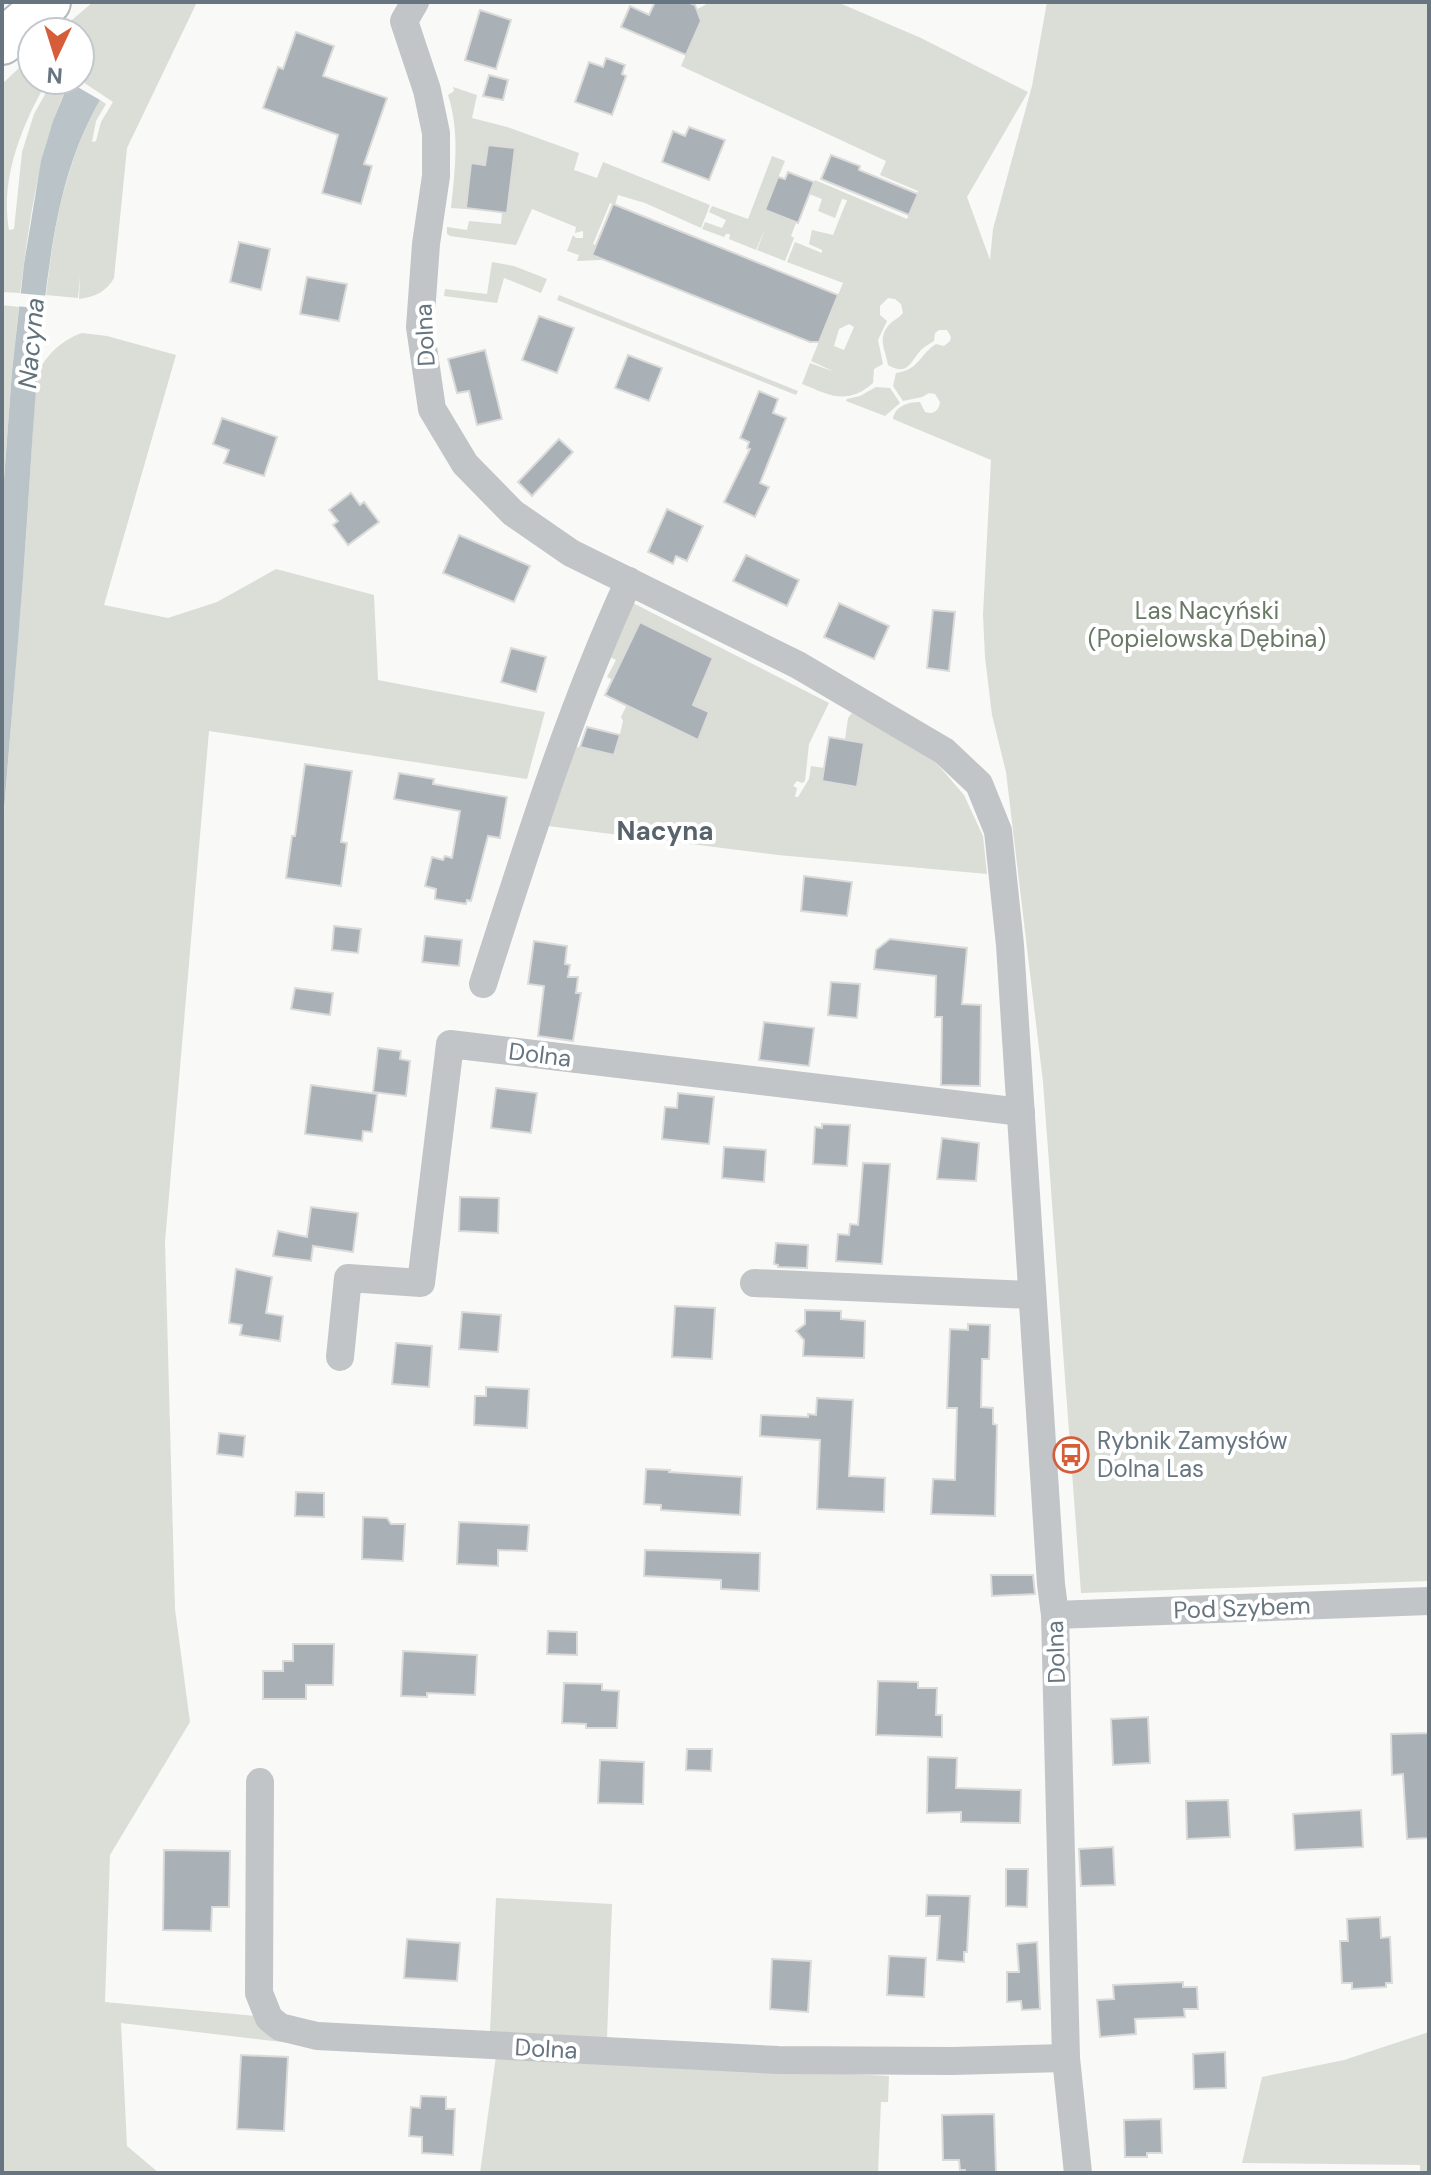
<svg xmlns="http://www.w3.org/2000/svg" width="1431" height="2175" viewBox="0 0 1431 2175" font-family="'DM Sans',sans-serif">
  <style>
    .green { fill: #daded7; fill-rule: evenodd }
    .water { fill: #bac4c8 }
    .pier { fill: #f9f9f7 }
    .building { fill: #a9b0b6; stroke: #dbdbda; stroke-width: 2 }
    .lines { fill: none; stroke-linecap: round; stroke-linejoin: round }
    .primary-casing { stroke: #b4b9bd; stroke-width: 48 }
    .minor { stroke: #c1c5c8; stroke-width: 28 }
    .primary { stroke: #fff; stroke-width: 44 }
    .labels { text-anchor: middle; stroke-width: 8; stroke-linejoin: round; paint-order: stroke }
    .street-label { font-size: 24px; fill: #667580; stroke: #fff }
    .park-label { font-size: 24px; fill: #697965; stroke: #fff }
    .poi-label { font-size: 24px; fill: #667580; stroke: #fff; text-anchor: start }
    .water-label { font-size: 26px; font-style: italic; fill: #61737a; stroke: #fff }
    .neighbourhood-label { font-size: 26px; font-weight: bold; fill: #58636c; stroke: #fff }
  </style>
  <rect width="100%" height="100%" fill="#f9f9f7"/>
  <g class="green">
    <path d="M93,2h104l-70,146 -13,130c-7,13 -19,19 -35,21l1,-23 -2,22 -32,-3c8,-69 19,-133 54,-195l6,4 -10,17 -4,21 4,-1 5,-19 12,-20 -33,-22v-48h-22z"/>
    <path d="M710,2h127l84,36 107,54 -61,105 23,63 3,-31 39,-143 15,-84h382v1579l-348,12 -38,-511 -37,-310 -14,-57 -7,-58 -2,-42 8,-155 -98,-41c2,-13 15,-17 27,-17l5,10c8,3 14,-1 15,-10l-5,-8 -6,-1 -7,4 -19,4 -10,-15 3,-13c23,-3 23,-18 40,-29l8,2 6,-5 1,-4 -4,-7h-8l-4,3 -1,8c-4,3 -9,5 -12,8 -12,12 -13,28 -34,16 -2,-15 -11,-25 0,-39 5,-6 10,-7 15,-13l-2,-9 -6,-5 -7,-1 -8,8v9l7,6 -9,19 5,24 -9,5 -1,14c-26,23 -44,12 -71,1l8,-21 25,9 -24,-11 32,-78 -56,-21 8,-20 27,11v-3l-13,-6 3,-14 21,5 14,-35 -5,-1 -7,19 -17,-7 4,-12 -13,-5 6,-14 92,39 11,-28 -38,-16 6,-14 -205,-95 19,-44 -4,-12zM849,324l5,3 -10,23 -10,-4 5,-17z"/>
    <path d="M32,56v24h16c-26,44 -48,98 -39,150l5,-1 8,-77 12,-38 19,-34 16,2c-31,67 -39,139 -49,211l-18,-1v-208z"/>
    <path d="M453,87l24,8 -5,23 35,9 72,26 -5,17 23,8 6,-16 107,43 -9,23 -56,-25 -27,-8 -3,10 -5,-2 -17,41 12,6 -4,10 -24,1 2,-6 -12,-4 6,-16 3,3h7v-7l-8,2 1,-6 -44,-18 -16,36 -66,-9 -3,-2v-7l20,3 2,-9 32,3 1,-11h5l8,-64 -27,-4 -3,20 -14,-1 -5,45 -15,-1c4,-38 9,-76 -3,-113l6,-4z"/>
    <path d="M772,156l13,5 -20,48 31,14 -5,13 3,2 -9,23 -28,-11 9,-23 -10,23 -27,-11 1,-5h-4l-2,3 -22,-8 3,-7 17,6 4,-8 -17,-8 3,-6 36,13z"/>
    <path d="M492,262l22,4 33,13 -6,14 -37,-15 -7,25 -53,-7 1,-7 42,5z"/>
    <path d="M559,295l239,96 -2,4 -239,-95z"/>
    <path d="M2,305l17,2 -7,64 -10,136z"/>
    <path d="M82,333l25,3 69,19 -72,250 64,13 49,-16 59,-33 98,26 4,85 167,32 -18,67 -318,-48 -44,511 10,367 15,113 -80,133 -5,147 268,25 -49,20 -203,-24 6,123 32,27h-157v-1335l25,-313 9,-148c8,-20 25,-37 46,-44z"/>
    <path d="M876,387l14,1 10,15 -15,13 -39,-15 1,-2 13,-3z"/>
    <path d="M629,601l200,102 -20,41 -4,37 -3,2 -5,-2 -4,5 4,2 -2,9h3l11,-18 2,-13 13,2 5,-31 16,3 3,-22 4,-5 81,46 31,36 19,41 4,38 -209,-19 -238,-30 47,-115 -10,37 38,8 8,-34 -2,-4 13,-27 -27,-13 9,-17 -12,-6z"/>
    <path d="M496,1898l116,6 -5,134 -117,-6z"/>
    <path d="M1429,2032v141h-9v-8l-178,-2 20,-86 82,-17z"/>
    <path d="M496,2056l393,20 -1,26h-7l-3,71h-398z"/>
  </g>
  <path class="water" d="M69,82l31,18c-36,63 -46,127 -55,198 -9,74 -13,149 -18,224 -7,105 -17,210 -25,315v-330l10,-136 12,-107 17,-103 12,-40z"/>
  <path class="pier" d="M16,293l34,3 -2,13 -33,-3z"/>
  <g class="building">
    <path d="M655,2h32l8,3 6,16 -15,34 -65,-28 9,-21 19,9z"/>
    <path d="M480,10l31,10 -15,49 -31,-9z"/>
    <path d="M296,32l38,14 -11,30 64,22 -23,66 8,2 -11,38 -39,-11 16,-58 -75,-27 15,-41 5,2z"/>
    <path d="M606,58l19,7 -3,9 4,2 -14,39 -37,-13 14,-40 14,5z"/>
    <path d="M489,75l19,5 -5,20 -20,-4z"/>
    <path d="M689,127l36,13 -16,40 -47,-18 11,-31 12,5z"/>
    <path d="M488,145l27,3 -8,65 -41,-5 5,-45 14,2z"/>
    <path d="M831,155l29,11 -1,4 59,24 -9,21 -88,-36z"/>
    <path d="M788,172l26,10 -16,41 -33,-13 13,-33 7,2z"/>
    <path d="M613,204l225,91 -19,47h-9l-218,-87z"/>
    <path d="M239,242l31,7 -9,41 -31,-8z"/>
    <path d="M307,277l40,7 -8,37 -39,-7z"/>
    <path d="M539,316l35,12 -17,45 -35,-13z"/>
    <path d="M485,350l17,69 -25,6 -8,-34 -12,2 -9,-34z"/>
    <path d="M628,355l34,13 -13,33 -34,-13z"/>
    <path d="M759,391l19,8 -5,14 13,5 -26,65 9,4 -14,30 -31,-15 26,-53 -3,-1 2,-6 -9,-4z"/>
    <path d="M222,418l55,19 -13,39 -40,-13 5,-13 -16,-6z"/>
    <path d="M559,439l14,13 -41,44 -14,-14z"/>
    <path d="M351,493l9,12 4,-3 15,20 -31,23 -15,-20 5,-4 -9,-11z"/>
    <path d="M667,509l36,17 -16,35 -11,-5 -3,8 -25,-12z"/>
    <path d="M459,535l71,31 -16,36 -71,-29z"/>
    <path d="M746,555l53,25 -12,26 -54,-25z"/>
    <path d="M839,603l50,23 -15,33 -50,-22z"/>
    <path d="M933,610l22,2 -6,59 -22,-3z"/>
    <path d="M640,622l73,36 -20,47 16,7 -11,28 -93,-45z"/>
    <path d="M511,648l35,9 -10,35 -35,-10z"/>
    <path d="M587,727l33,8 -6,20 -34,-8z"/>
    <path d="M829,737l35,6 -7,44 -35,-6z"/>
    <path d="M305,764l47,7 -11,71 6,1 -6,43 -55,-8 6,-42h3z"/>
    <path d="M399,773l35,6 -1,5 74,13 -7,41 -12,-2 -17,65 -4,-1 -1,4 -31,-5 1,-10 -11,-3 7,-29 11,3 2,-4 7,2 8,-47 -66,-12z"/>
    <path d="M804,876l48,6 -5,34 -46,-5z"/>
    <path d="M334,926l27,3 -3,24 -26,-3z"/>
    <path d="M425,936l37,4 -3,26 -37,-4z"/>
    <path d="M890,939l77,9 -5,56 19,1 -1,81 -39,-1 1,-68h-7l1,-41 -62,-7 2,-19z"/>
    <path d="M534,941l33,5 -2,18 5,1 -2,12h10l-2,16h5l-8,48 -35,-5 6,-50 -16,-2z"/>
    <path d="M831,982l29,2 -3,34 -29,-3z"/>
    <path d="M295,988l38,5 -3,22 -39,-6z"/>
    <path d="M764,1022l50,6 -5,38 -50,-6z"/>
    <path d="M378,1048l23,3 -1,8 10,2 -4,35 -33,-4z"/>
    <path d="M311,1085l66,9 -5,38 -9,-1 -1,10 -57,-7z"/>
    <path d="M496,1088l41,5 -6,40 -40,-5z"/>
    <path d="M678,1093l36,4 -5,47 -47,-5 3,-32 12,1z"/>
    <path d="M822,1124l28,1 -3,41 -34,-2 2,-37 7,1z"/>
    <path d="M942,1138l37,5 -3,38 -39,-2z"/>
    <path d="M724,1147l42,3 -2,32 -42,-4z"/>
    <path d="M863,1163l27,1 -8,100 -46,-3 2,-27 11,1 1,-11 8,1z"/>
    <path d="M460,1197l39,1 -1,35 -39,-2z"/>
    <path d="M311,1207l47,6 -5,39 -40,-6 -2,15 -38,-5 5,-25 29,6z"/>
    <path d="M776,1243l32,2 -1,23 -29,-1v-2l-4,-1z"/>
    <path d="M236,1269l36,8 -6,36 17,3 -3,25 -40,-6 2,-10 -13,-2z"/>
    <path d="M675,1306l40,2 -3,51 -40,-2z"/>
    <path d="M805,1310l36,1v8l24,2 -1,37 -61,-2 1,-16 -8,-9 9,-7z"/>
    <path d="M462,1312l39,3 -3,37 -39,-3z"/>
    <path d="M968,1324l22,1 -1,34h-7l-1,48 12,1v16l4,1 -2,91 -64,-2 2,-35 22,1 2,-72h-10l3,-79 18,1z"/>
    <path d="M396,1343l36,3 -3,41 -37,-3z"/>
    <path d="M486,1387l43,2 -2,39 -53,-3 1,-29h11z"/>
    <path d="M817,1398l36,2 -4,76 36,2 -1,34 -67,-3 3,-69 -60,-4 1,-21 47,2v-3l8,1z"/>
    <path d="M219,1433l26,3 -2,21 -26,-3z"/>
    <path d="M646,1469l24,1 -1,2 73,5 -2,38 -79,-5v-5l-17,-1z"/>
    <path d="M296,1492l28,1v24l-29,-1z"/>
    <path d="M363,1517l24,1 4,6h14l-2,37 -41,-2z"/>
    <path d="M459,1522l70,3 -2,26 -29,-1v16l-41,-2z"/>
    <path d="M645,1550l115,3 -1,38 -38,-2v-9l-77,-4z"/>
    <path d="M991,1575h42l2,19 -43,2z"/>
    <path d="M548,1631l29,1v23l-30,-1z"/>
    <path d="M293,1644h41l-1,41h-27v14h-43v-28h20v-10h10z"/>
    <path d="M403,1651l74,4 -2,40 -48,-2v4l-26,-1z"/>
    <path d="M878,1681l40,1v6h19l-1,27h6v22l-66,-2z"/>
    <path d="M564,1683l38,1v6l17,1 -2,37h-31v-4l-24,-1z"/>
    <path d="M1148,1717l2,46 -37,2 -2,-46z"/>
    <path d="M1429,1733v105l-22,1 -4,-65 -11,1 -1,-41z"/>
    <path d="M687,1749h25l-1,22 -25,-1z"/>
    <path d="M928,1757l29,1 -1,30 65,2 -1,33 -59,-1v-10l-34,1z"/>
    <path d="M600,1760l44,2 -1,42 -45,-1z"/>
    <path d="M1228,1800l2,37 -43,2 -1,-38z"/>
    <path d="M1361,1810l2,37 -68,3 -2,-36z"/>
    <path d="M1113,1847l2,38 -34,1 -2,-37z"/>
    <path d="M164,1850l66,1 -1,56h-17l-1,24 -48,-1z"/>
    <path d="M1006,1869h22l-1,38 -21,-1z"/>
    <path d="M927,1895l43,1 -3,56h-3v10l-27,-2 3,-44h-14z"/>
    <path d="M1380,1917l1,21 9,-1 2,46h-6v4l-34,2v-6h-10l-2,-42h8l-1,-22z"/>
    <path d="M407,1939l53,4 -3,38 -53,-3z"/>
    <path d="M1037,1942l3,67 -18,1 -1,-9 -14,1v-30h12l-2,-28z"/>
    <path d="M889,1956l37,2 -2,39 -37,-2z"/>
    <path d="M772,1959l39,2 -3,51 -38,-3z"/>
    <path d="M1183,1982v5h14l1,22h-14l1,8 -50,2 1,15 -36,3 -3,-37 17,-1 -1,-14z"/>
    <path d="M1225,2052l1,36 -32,1 -1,-35z"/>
    <path d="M241,2055l47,2 -4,74 -47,-2z"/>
    <path d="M421,2096l25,1v12h9l-2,46 -31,-2v-16l-13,-1 2,-29 9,1z"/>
    <path d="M994,2114l2,59h-31v-3h-5l-1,-10h-16l-1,-45z"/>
    <path d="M1161,2119l1,34h-15v4h-22l-1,-37z"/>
  </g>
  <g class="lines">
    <defs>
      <path id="primary" d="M2,42l46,-40"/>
    </defs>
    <use href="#primary" class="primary-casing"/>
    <g class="minor">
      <path d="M415,2l-11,19 23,69 9,43v43l-10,68 -6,83 12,82 33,55 48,49 58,40 227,112 146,86 35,33 19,47 12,114 41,639 4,31 11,443 12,115"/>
      <path d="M483,984c44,-137 86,-273 146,-403"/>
      <path d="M754,1283l278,12"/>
      <path d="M340,1357l8,-79 73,5 29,-239 571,68"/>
      <path d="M1055,1615l374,-14"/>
      <path d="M260,1782l-1,211 10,25 11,9 37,9 461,24 174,1 114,-3"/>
    </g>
    <use href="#primary" class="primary"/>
  </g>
  <defs>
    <symbol id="bus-ring" viewBox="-11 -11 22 22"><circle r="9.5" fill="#fff" stroke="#d65d3a" stroke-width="1.5"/><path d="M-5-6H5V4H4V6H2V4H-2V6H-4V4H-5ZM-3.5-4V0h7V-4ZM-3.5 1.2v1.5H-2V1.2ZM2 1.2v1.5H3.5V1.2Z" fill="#d65d3a"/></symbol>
  </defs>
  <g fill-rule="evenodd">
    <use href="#bus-ring" x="1051" y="1435" width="40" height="40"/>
  </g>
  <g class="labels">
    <g class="street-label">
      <text transform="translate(425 335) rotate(-93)" y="8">Dolna</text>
      <text transform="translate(540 1055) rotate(7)" y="8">Dolna</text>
      <text transform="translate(1242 1608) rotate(-2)" y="8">Pod Szybem</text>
      <text transform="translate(1056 1652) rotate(-92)" y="8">Dolna</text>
      <text transform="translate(546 2049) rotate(3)" y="8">Dolna</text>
    </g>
    <g class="park-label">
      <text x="1207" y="619">Las Nacyński<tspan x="1207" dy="28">(Popielowska Dębina)</tspan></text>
    </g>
    <g class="poi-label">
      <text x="1097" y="1449">Rybnik Zamysłów<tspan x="1097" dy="28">Dolna Las</tspan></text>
    </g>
    <g class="water-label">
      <text transform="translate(31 343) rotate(-85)" y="9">Nacyna</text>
    </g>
    <g class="neighbourhood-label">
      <text x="665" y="840">Nacyna</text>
    </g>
  </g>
  <rect width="1431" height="2175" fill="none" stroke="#667580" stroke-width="8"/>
  <g transform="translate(56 56) rotate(184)"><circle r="38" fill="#ffffff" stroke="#c2c8cc" stroke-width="2"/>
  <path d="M0-6L14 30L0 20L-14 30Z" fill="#d65d3a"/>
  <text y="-12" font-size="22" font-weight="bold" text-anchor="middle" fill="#667580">N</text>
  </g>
</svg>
